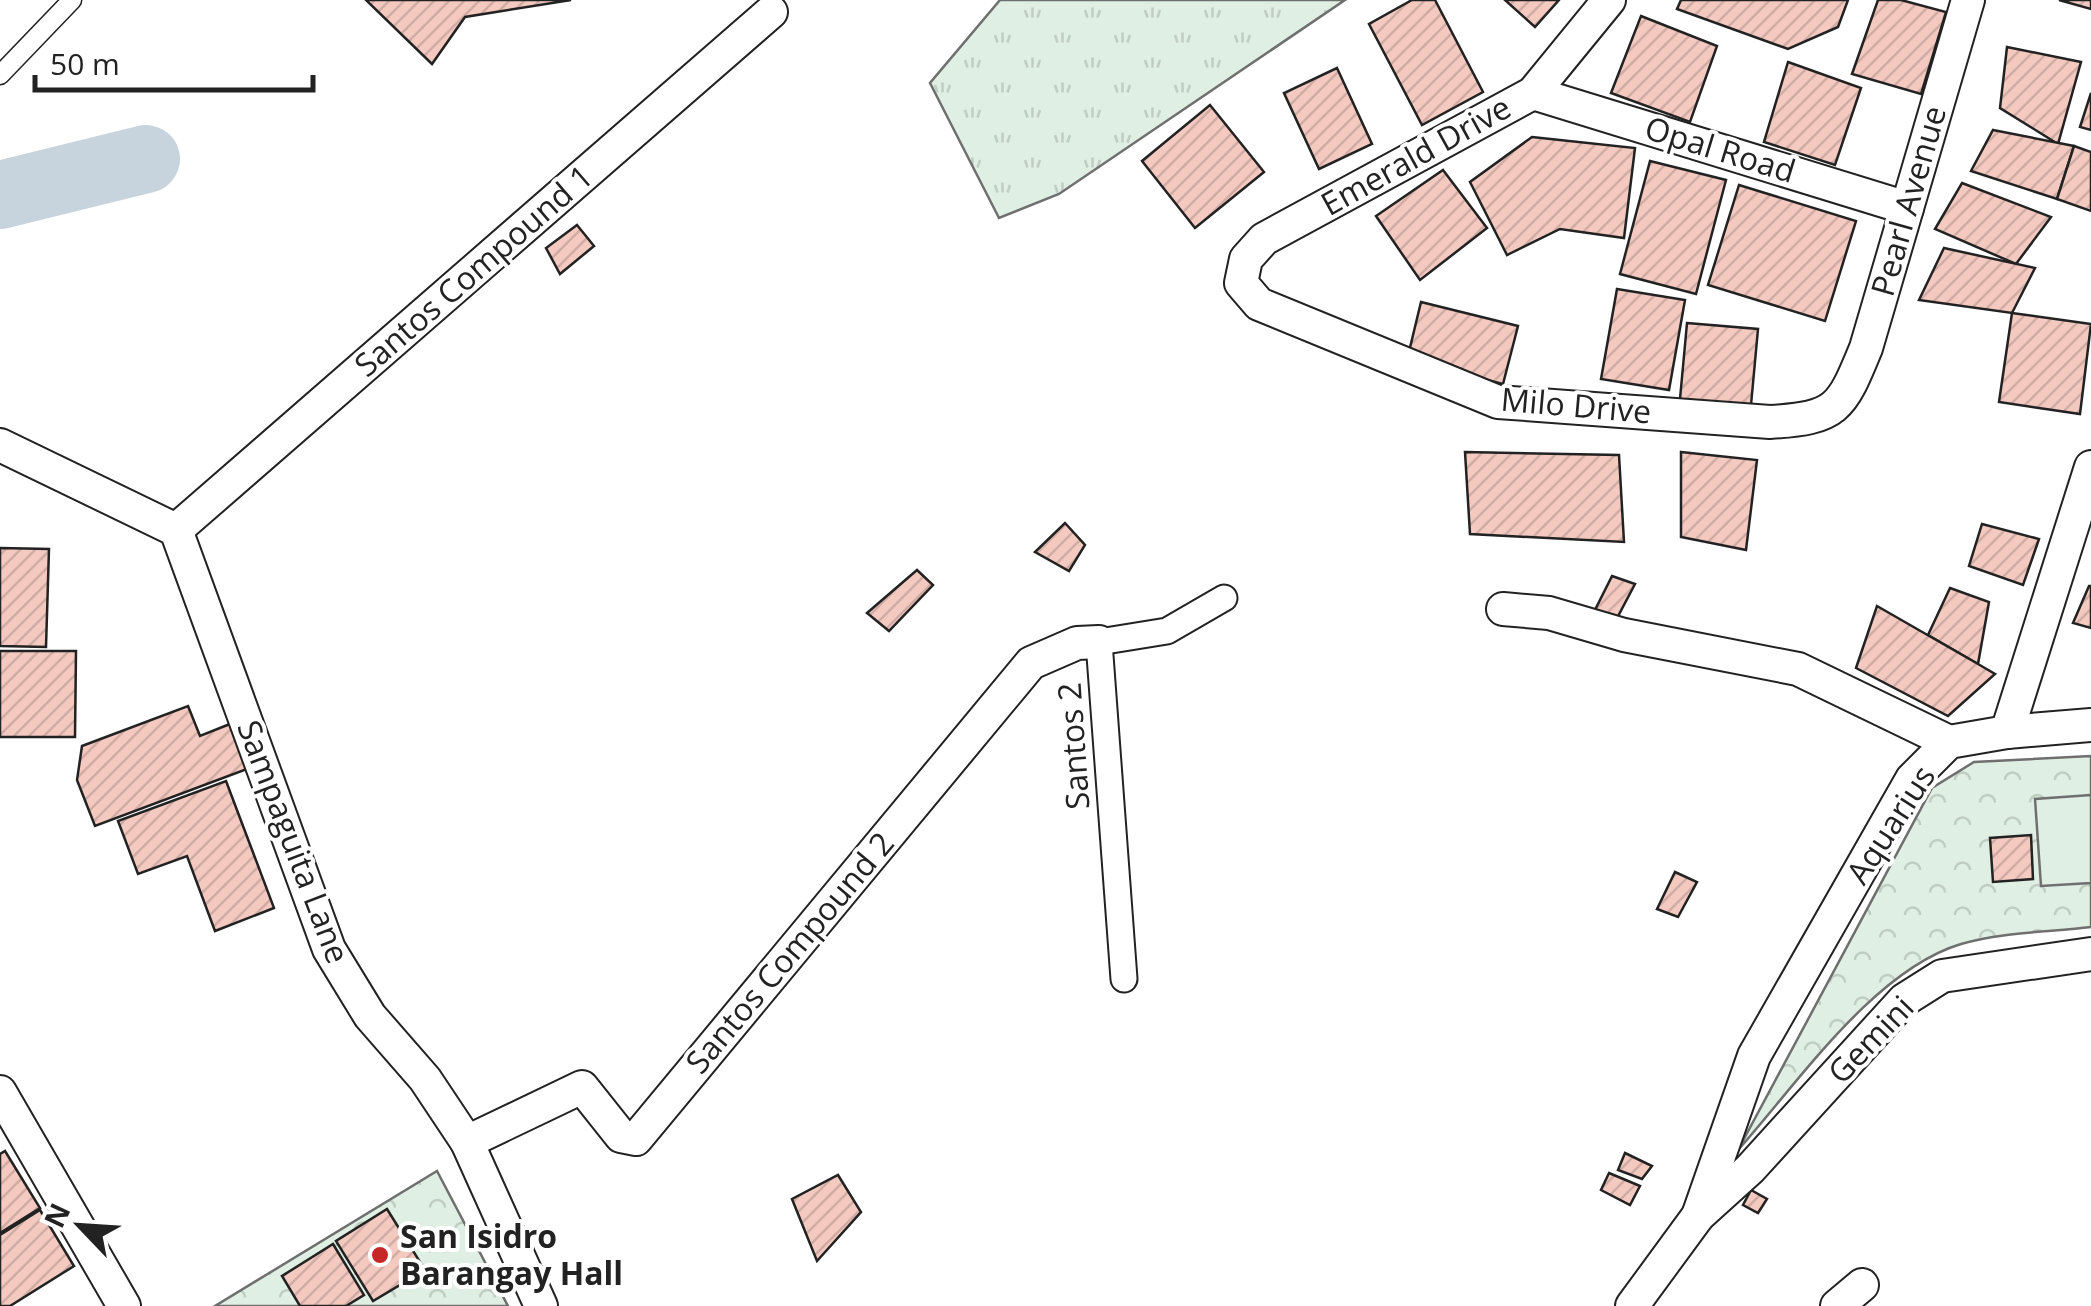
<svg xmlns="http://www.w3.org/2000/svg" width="2091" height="1306" viewBox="0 0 2091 1306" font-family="'Open Sans',sans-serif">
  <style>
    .grass { fill: url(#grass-tufts); stroke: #6f6f6f; stroke-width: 2.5 }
    .park { fill: url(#park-crowns); stroke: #6f6f6f; stroke-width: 2.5 }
    .pitch { fill: #e0efe3; stroke: #6f6f6f; stroke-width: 2.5 }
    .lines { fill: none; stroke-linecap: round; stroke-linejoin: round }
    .river { stroke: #c7d3dd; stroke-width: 68 }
    .building { fill: url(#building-hatch); stroke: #222; stroke-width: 2.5 }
    .service-casing { stroke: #222; stroke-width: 21 }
    .pedestrian-casing { stroke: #222; stroke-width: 29 }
    .minor-casing { stroke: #222; stroke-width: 36 }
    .service { stroke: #fff; stroke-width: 18 }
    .pedestrian { stroke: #fff; stroke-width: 25 }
    .minor { stroke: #fff; stroke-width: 32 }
    .poi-dot { fill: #c62828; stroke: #fff; stroke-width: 4 }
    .labels { text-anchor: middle; stroke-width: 8; stroke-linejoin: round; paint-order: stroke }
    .street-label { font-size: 32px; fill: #222; stroke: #fff }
    .poi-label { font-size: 32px; font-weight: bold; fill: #222; stroke: #fff; text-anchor: start }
  </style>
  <defs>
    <pattern id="grass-tufts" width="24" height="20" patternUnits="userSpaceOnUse" patternTransform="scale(2.5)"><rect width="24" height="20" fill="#e0efe3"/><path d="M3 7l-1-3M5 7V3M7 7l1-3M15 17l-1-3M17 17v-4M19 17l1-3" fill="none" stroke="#c0cdc2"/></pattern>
    <pattern id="park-crowns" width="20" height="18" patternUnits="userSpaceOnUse" patternTransform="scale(2.5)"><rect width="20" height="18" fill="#e0efe3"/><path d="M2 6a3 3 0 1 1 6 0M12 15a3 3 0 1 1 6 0" fill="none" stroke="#c0cdc2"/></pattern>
    <pattern id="building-hatch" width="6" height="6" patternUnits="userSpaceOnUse" patternTransform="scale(2.5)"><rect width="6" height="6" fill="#f3c9c0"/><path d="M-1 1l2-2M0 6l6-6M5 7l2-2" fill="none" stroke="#d0aca5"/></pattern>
  </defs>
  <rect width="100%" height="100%" fill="#fff"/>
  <path class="grass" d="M1000,0h345l-286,194 -60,24 -69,-135z"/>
  <g class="park">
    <path d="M2091,756v171c-41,5 -90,5 -130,17 -87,26 -164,140 -223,206l194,-362 42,-26z"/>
    <path d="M437,1171l71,135h-293z"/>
  </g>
  <path class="pitch" d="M2091,795v88l-50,3 -6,-87z"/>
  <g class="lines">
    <path class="river" d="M0,195l146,-36"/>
  </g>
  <g class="building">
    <path d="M366,0h205l-106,17 -33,47z"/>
    <path d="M1412,0h23l48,92 -61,33 -53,-101z"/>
    <path d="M1505,0h54l-24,27z"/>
    <path d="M1681,0h167l-10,27 -50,22 -111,-40z"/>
    <path d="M1878,0h23l45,12 -25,82 -69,-20z"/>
    <path d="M2059,0h32v9z"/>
    <path d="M1641,16l76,30 -27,76 -79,-29z"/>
    <path d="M2007,47l74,15 -23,82 -58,-36z"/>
    <path d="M1788,62l73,26 -26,77 -71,-23z"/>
    <path d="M1337,68l35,76 -53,25 -35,-76z"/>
    <path d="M2091,93v37l-11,-3z"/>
    <path d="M1210,105l54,67 -69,56 -53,-67z"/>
    <path d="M1993,130l81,16 -17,53 -86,-28z"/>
    <path d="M1532,137l103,11 -11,90 -64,-9 -53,26 -37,-73z"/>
    <path d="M2074,146l17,6v59l-34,-12z"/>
    <path d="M1650,161l76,19 -30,114 -76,-20z"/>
    <path d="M1443,170l44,58 -67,52 -44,-64z"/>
    <path d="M1962,183l89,34 -35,47 -81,-35z"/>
    <path d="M1739,185l117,36 -31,100 -117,-36z"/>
    <path d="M577,225l17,21 -34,28 -14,-26z"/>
    <path d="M1944,248l91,20 -23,45 -93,-13z"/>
    <path d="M1617,289l68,11 -16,90 -68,-11z"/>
    <path d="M1421,302l97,24 -15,58 -96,-24z"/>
    <path d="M2012,313l79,11 -11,90 -81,-12z"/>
    <path d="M1687,323l71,6 -7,76 -71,-6z"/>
    <path d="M1465,452l154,3 5,87 -154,-8z"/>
    <path d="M1681,452l76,8 -11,90 -65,-13z"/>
    <path d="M1065,523l20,22 -16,26 -34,-19z"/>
    <path d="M1982,524l57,15 -16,46 -54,-19z"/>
    <path d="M0,548l49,1 -3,98 -46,-1z"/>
    <path d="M917,570l16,15 -44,46 -22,-18z"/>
    <path d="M1612,576l23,8 -19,36 -21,-10z"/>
    <path d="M2089,586h2v42l-18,-5z"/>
    <path d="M1950,588l39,14 -11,62 -50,-29z"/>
    <path d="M1877,606l101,58 17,10 -47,42 -92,-48z"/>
    <path d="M0,651h76l-1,86h-75z"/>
    <path d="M188,706l12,30 30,-12 17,45 -152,57 -18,-46 5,-34z"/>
    <path d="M226,781l48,127 -59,23 -28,-75 -49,18 -20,-53z"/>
    <path d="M2031,835l2,44 -40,3 -3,-44z"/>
    <path d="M1675,872l22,10 -19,35 -21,-8z"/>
    <path d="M5,1151l35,57 -40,25v-79z"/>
    <path d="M1625,1153l27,13 -10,13 -24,-9z"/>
    <path d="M1609,1173l31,13 -10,19 -29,-15z"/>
    <path d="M838,1175l23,37 -44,49 -25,-62z"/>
    <path d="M1751,1190l16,9 -9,14 -15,-8z"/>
    <path d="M387,1209l38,61 -52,31 -37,-60z"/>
    <path d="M40,1210l34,56 -64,40h-10v-71z"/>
    <path d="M333,1244l31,51 -18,11h-46l-18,-30z"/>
  </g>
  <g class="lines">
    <defs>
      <path id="service" d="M0,75l72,-75"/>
      <path id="pedestrian" d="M1124,979l-25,-337 68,-11 57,-33"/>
      <g id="minor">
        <path d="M1609,0l-76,93 -269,146 -18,20 -5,24 18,21 239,98 272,20c67,-4 71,-13 96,-74l102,-348"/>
        <path d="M1533,93l374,115"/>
        <path d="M0,445l176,85 153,419 41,67 55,63 42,63 74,164"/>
        <path d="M176,530l595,-518"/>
        <path d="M1503,609l46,4 75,22 174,34 151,73"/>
        <path d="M2007,732l84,-265"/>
        <path d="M0,1092l124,214"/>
        <path d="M467,1142l115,-55 39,49 15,3 395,-476 46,-20 22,-1"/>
        <path d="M1698,1216l56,-160 158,-277 37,-37 58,-10 84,-7"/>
        <path d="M1632,1306l66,-90 52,-47 154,-169 38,-24 149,-22"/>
        <path d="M1837,1306l25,-21"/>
      </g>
    </defs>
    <use href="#service" class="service-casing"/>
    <use href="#pedestrian" class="pedestrian-casing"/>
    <use href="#minor" class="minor-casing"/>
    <use href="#service" class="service"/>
    <use href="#pedestrian" class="pedestrian"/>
    <use href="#minor" class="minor"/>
  </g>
  <circle class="poi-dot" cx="380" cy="1255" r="10"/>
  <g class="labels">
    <g class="street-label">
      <text transform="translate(1720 150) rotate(17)" y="11">Opal Road</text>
      <text transform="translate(1416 156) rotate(-29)" y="11">Emerald Drive</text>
      <text transform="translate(1909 201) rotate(-74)" y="11">Pearl Avenue</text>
      <text transform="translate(474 271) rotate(-41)" y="11">Santos Compound 1</text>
      <text transform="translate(1576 406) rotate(5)" y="11">Milo Drive</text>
      <text transform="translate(1074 746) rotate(-94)" y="11">Santos 2</text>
      <text transform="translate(1891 825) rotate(-57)" y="11">Aquarius</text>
      <text transform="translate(293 842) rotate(69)" y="11">Sampaguita Lane</text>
      <text transform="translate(790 953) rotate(-50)" y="11">Santos Compound 2</text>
      <text transform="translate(1871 1040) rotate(-46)" y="11">Gemini</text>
    </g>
    <g class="poi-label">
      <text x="400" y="1248">San Isidro<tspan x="400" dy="37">Barangay Hall</tspan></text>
    </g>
  </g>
  <g transform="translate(80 1226) rotate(295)" stroke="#ffffff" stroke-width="8" paint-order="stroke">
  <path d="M0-8L18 38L0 25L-18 38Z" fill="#222222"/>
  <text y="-15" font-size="28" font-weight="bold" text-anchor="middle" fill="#222222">N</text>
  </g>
  <path d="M35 75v15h278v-15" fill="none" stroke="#222222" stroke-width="5"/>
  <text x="50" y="75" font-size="30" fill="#222222" stroke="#ffffff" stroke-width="8" paint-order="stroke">50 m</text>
</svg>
